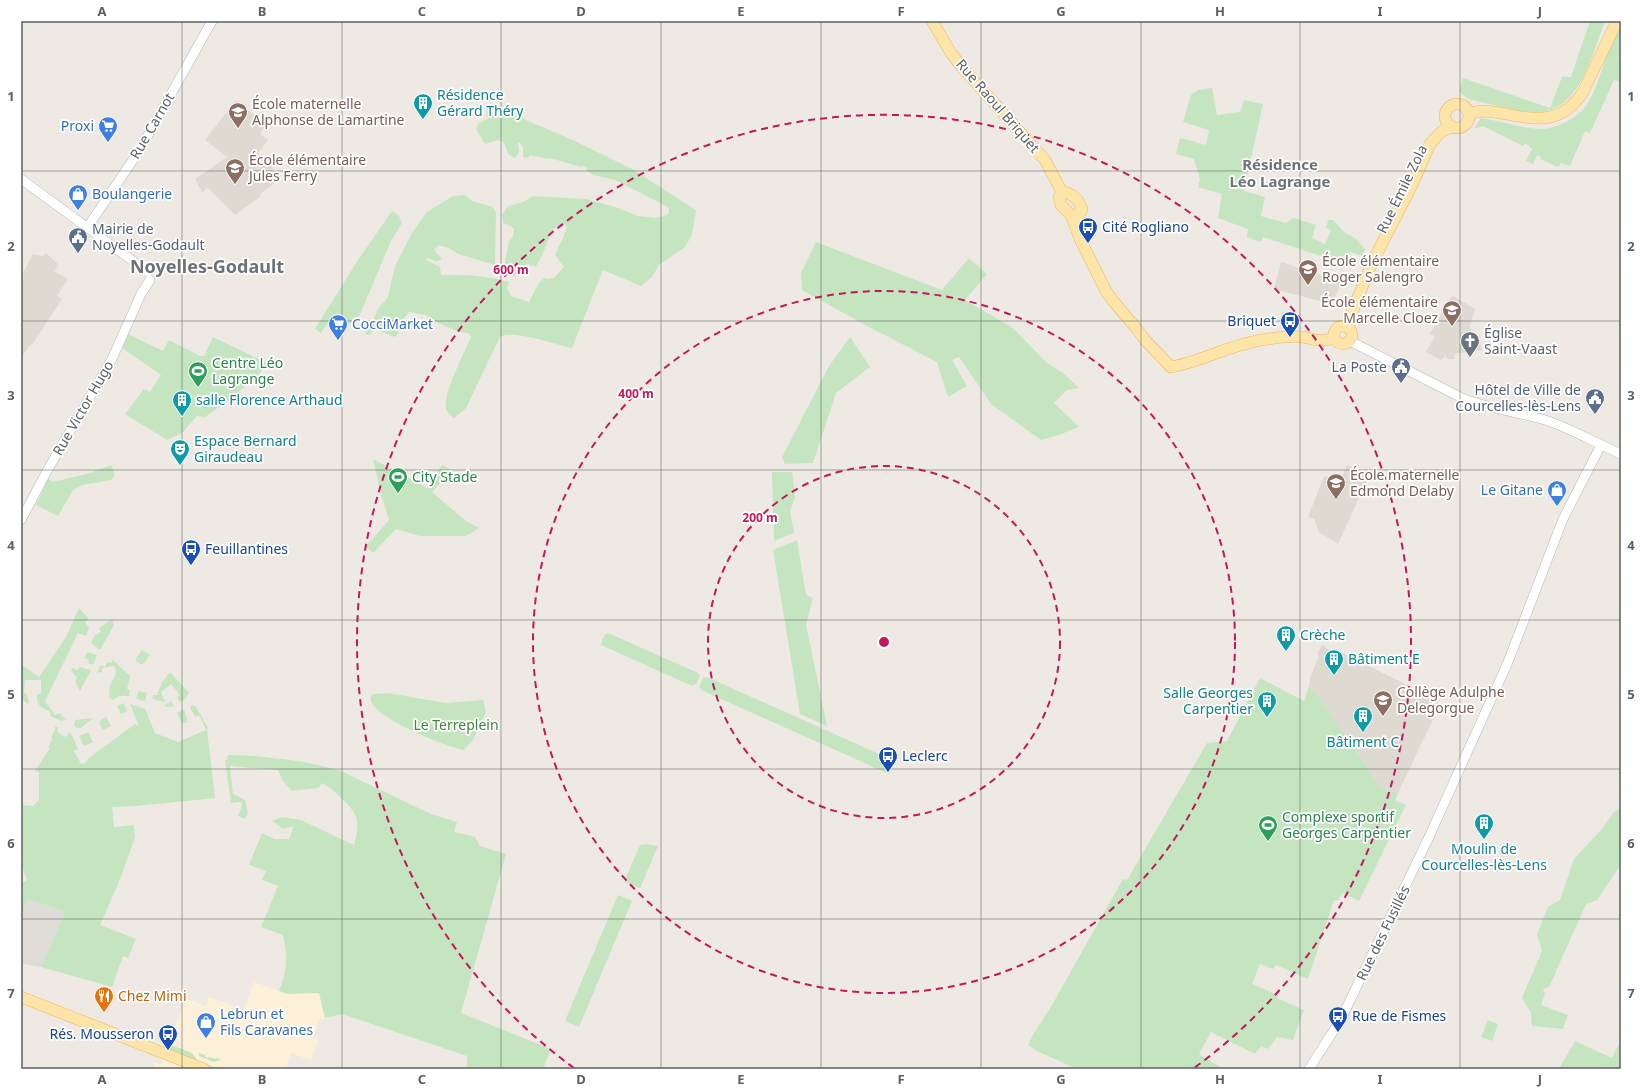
<svg xmlns="http://www.w3.org/2000/svg" width="1642" height="1090" viewBox="0 0 1642 1090" font-family="'Noto Sans',sans-serif">
  <style>
    .commercial { fill: #fdf0d9 }
    .industrial { fill: #dfdcd8 }
    .education { fill: #ded9d1 }
    .green { fill: #c5e5c0 }
    .lines { fill: none; stroke-linecap: round; stroke-linejoin: round }
    .minor-casing { stroke: #b4b7ba; stroke-width: 10 }
    .major-casing { stroke: #eeb45c; stroke-width: 12 }
    .minor { stroke: #fff; stroke-width: 9 }
    .major { stroke: #fde5a9; stroke-width: 11 }
    .grid { fill: none; stroke: #5b6064; stroke-width: 1; stroke-opacity: 0.55 }
    .ring { fill: none; stroke: #c2185b; stroke-width: 2; stroke-dasharray: 7 5 }
    .labels { text-anchor: middle; stroke-width: 3.5; stroke-linejoin: round; paint-order: stroke }
    .culture-label { font-size: 14px; fill: #0d838f; stroke: #fff; text-anchor: start }
    .education-label { font-size: 14px; fill: #785e54; stroke: #fff; text-anchor: start }
    .street-label { font-size: 14px; fill: #5b6064; stroke: #fff }
    .shop-label { font-size: 14px; fill: #366cbe; stroke: #fff; text-anchor: start }
    .transit-label { font-size: 14px; fill: #164399; stroke: #fff; text-anchor: start }
    .service-label { font-size: 14px; fill: #4e5e75; stroke: #fff; text-anchor: end }
    .worship-label { font-size: 14px; fill: #5b616d; stroke: #fff; text-anchor: start }
    .leisure-label { font-size: 14px; fill: #27864d; stroke: #fff; text-anchor: start }
    .park-label { font-size: 14px; fill: #3d8638; stroke: #fff }
    .food-label { font-size: 14px; fill: #c56008; stroke: #fff; text-anchor: start }
    .neighbourhood-label { font-size: 15px; font-weight: bold; fill: #6c7276; stroke: #fff }
    .district-label { font-size: 18px; font-weight: bold; fill: #6c7276; stroke: #fff }
    .centre { fill: #c2185b; stroke: #fff; stroke-width: 2 }
    .ring-label { font-size: 12px; text-anchor: middle; font-weight: bold; fill: #c2185b; stroke: #fff; stroke-width: 3.5; stroke-linejoin: round; paint-order: stroke }
    .neatline { fill: none; stroke: #5b6064; stroke-width: 1.5 }
    .grid-label { font-size: 13px; text-anchor: middle; font-weight: bold; fill: #5b6064 }
  </style>
  <rect width="100%" height="100%" fill="#eeeae3"/>
  <path class="commercial" d="M254,982l33,12 32,-1 6,25 -6,2 -6,18 5,2 -7,20 -20,-7 -5,16h-133l1,-7 7,3 25,-66 20,7 3,-9 35,13z"/>
  <path class="industrial" d="M28,899l37,13 -24,55 -20,-3v-50z"/>
  <g class="education">
    <path d="M236,100l30,25 -6,9 8,6 -10,12 15,16 -4,7 8,6 -17,13 1,2 -26,19 -27,-27 -6,4 -7,-13 32,-22 -22,-17z"/>
    <path d="M46,253l13,12 -5,6 14,8 -11,17 5,3 -30,46h-2l-7,10 -2,-1v-77l12,-23 9,2z"/>
    <path d="M1281,262l61,20 -10,22 -58,-15z"/>
    <path d="M1452,295l23,14 -5,17 3,13 6,-1 3,12 -6,1 -1,-3 -1,1h-5v3l-13,1 -2,6h-6l-4,-5 1,3 -4,3 -15,-8 9,-16 -5,-2z"/>
    <path d="M1347,465l23,9 -32,70 -19,-12 -5,-13 -6,-2 16,-41 16,6z"/>
    <path d="M1322,645l11,7 3,-2 2,1 98,48 -1,4 5,2 -42,88 -17,-5 -60,-88 -12,-14 1,-9 9,-21 -2,-2z"/>
  </g>
  <g class="green">
    <path d="M1590,21h15c-13,33 -25,92 -69,91 -19,0 -41,-7 -60,-11l-7,-2 -10,-7 4,-14 87,30 12,-31h9z"/>
    <path d="M1621,21v28l-3,8 2,1 1,-2v26l-7,-2 -24,53 -5,-2 -15,35 -9,-3 -3,4 -18,-8 1,-2 -4,-2 -4,9 -7,-3 6,-12 -7,-6 -2,3 -40,-20 -9,3 7,-11c20,3 39,10 60,11 15,0 36,-11 45,-23 10,-15 15,-35 21,-51 4,-12 9,-23 14,-34z"/>
    <path d="M1212,88l5,27 23,-3 4,-12 19,4 -19,87 21,6 -4,19 25,7 8,-5 22,7 -4,13 13,6 6,-14 -5,-2 2,-8h5l11,12 11,6 10,11 -2,7 -13,-4 -2,5 6,3 -3,6 -88,-29 -2,5 -14,-5 1,-8 -30,-11 4,-24 -24,-7 2,-8 -6,-20 -18,-5 4,-16 26,7 3,-15 -26,-8 8,-27 7,-5z"/>
    <path d="M496,107l79,34 57,28 64,41 -4,25 -7,12 -26,18 -7,12 -11,9 -38,-16 -31,78c-15,-3 -60,-19 -72,-11l-34,71 -12,10c-3,-2 -7,-6 -8,-9 -4,-13 19,-58 25,-72l-3,-4 -9,-1 -27,-12 -6,-5 -17,-3c-8,7 -6,17 -14,25l-21,-8 -4,6 -5,-1 7,-10 6,-15 10,-12 7,-31 17,-33 15,-21 26,-16 12,-1 7,6 21,6 3,6 -1,52 -37,-11 -9,-6 -11,-3 -4,5 8,9 -5,2 -11,-3v2l14,7 1,8c19,-1 49,1 68,7l-2,6 4,8 18,6 9,-18 7,-7 1,2 8,-1 10,-11 -9,-12 10,-22 2,-6 -2,-3c-14,0 -17,19 -22,29 -2,5 -5,9 -7,14l-8,-3 -7,3 -6,9 -6,-2 -5,-8 5,-25 4,-4 1,-8 -3,-3 -8,-3 -1,-8 6,-9 15,-4 10,-6 53,3 29,8 23,9 19,2 10,-3 2,-3v-4l-7,-4 -47,-24 -22,-5 -7,-5 1,-2 -4,-2 -2,1 -31,-9 -2,1 -18,-4 -2,3 -5,-1v-10l-3,-4h-2l1,9 -4,6 -7,-4c-4,-17 -9,-15 -23,-10l-9,-15 2,-5 11,-6 -3,-2 1,-7z"/>
    <path d="M392,211l7,5 3,7 -11,18 -35,83 -1,2 -22,-11 -12,18 -6,-4 41,-66z"/>
    <path d="M816,242l126,48 27,-32 18,16 -22,26 48,28 34,35 16,10 16,15 -12,2 -13,13 25,24 -20,8 -18,5 -50,-36 -32,-47 -7,3 15,26 -19,11 -11,-35 -72,-37 -63,-35 -1,-17z"/>
    <path d="M128,334l35,17 6,-11 31,16h4l9,-19 56,27c-19,20 -41,37 -64,53l-8,-1 -15,17 -15,7 -42,-26 19,-25 6,3 11,-17 -39,-27z"/>
    <path d="M850,337l20,30 -34,26 -23,70 -28,1 -3,-7 47,-91z"/>
    <path d="M373,459l54,29 15,-23 10,5 -20,22 34,29 13,7 -13,8h-46l-24,-7 -23,24 -7,-7 23,-26 -8,-26z"/>
    <path d="M111,465l4,10 -4,5 -28,5 -10,5 -15,26 -22,-11 12,-26 5,3 37,-9z"/>
    <path d="M772,472h20l3,26 -5,13 4,22 -20,8z"/>
    <path d="M797,540l9,55 7,3 -7,27 21,101 -27,-12 -27,-164z"/>
    <path d="M79,608l10,11 -4,3 4,6 -3,8 -8,-3 -33,68 10,14 4,-2 7,6 -4,2 -12,-5 1,-4c-9,-4 -15,-6 -14,-18h4v-14h-16l-1,13 3,1 2,10 -8,-5v-32l1,-2 17,12 27,-40z"/>
    <path d="M112,619l2,6 -14,25 -9,-7 3,-7 7,-4 -2,-4z"/>
    <path d="M608,633l90,40 2,3 -4,8 -4,2 -91,-41c0,-4 3,-11 7,-12z"/>
    <path d="M142,650l8,5 -8,10 -7,-5z"/>
    <path d="M87,652l10,3 -4,10 -5,-2 1,-3 -5,-2z"/>
    <path d="M113,660l17,16 -3,13 3,1 -1,6h-10l-6,4 -4,-3 1,-12 6,-11 -1,-8 -13,2v4l-5,1 3,-8 5,2 2,-5 4,1z"/>
    <path d="M79,667l12,3 -11,21 -5,-10 2,-3 -6,-8 1,-2 6,2z"/>
    <path d="M170,672l19,21 -4,6 -5,3 -3,-5 3,-2 -9,-11 -10,8 5,12 5,-3 3,5 -3,1h-6v-5l-13,-3 1,-4h4l5,-13z"/>
    <path d="M707,677l188,84 -6,13 -188,-84 -2,-3 4,-9z"/>
    <path d="M1260,678l44,23 5,-15 12,14 60,88 17,5 -3,8 11,4 -47,96 -17,-8 -4,8 -4,-1 -26,79 -32,-14 -3,4 -13,-5 -8,20 26,11 -1,3 27,12 -11,30 -16,-3 -9,12 -7,-3 -6,8 -44,-22 -12,22 24,15h-146l-40,-18 -9,-6 6,-12 18,-28 71,-126 4,1 80,-137 20,-2z"/>
    <path d="M138,691l9,2 -2,8 -9,-2z"/>
    <path d="M388,693l58,10 37,-3 3,12 -13,28 -9,10c-17,-3 -100,-35 -93,-54l3,-2z"/>
    <path d="M124,703l3,8 -6,3 -4,-8z"/>
    <path d="M130,704l15,5 10,24 23,9 28,-12 -7,-15 -4,2 -5,-10 3,-2 3,2 12,21 -1,2 8,68 -78,8 -25,1 2,20 20,-2 1,12 -16,45 -19,43 36,14 -8,19 -5,-2 -11,31 -71,-20 24,-55 -37,-13 -7,15v-31l6,-3 -6,-16v-59l12,1 6,-6v-28l-4,-1 15,-23 -2,-1 5,-9 -2,-1 4,-7v-4l3,2 -1,4 9,5 3,-5 2,1 7,16 -4,2 7,13 4,-1 5,-6 45,-33 4,2z"/>
    <path d="M184,709l4,13 -6,2 -5,-11z"/>
    <path d="M106,716l5,10 -8,4 -4,-8z"/>
    <path d="M93,718l-12,10h-4l-3,-2 1,-6z"/>
    <path d="M88,732l5,10 -9,4 -5,-10z"/>
    <path d="M228,755c38,1 77,5 113,16l90,43 26,8 -3,10 21,5 5,9 26,8 -45,159 90,36 -8,20h-76v-13l-125,-42 -17,4 -6,-25 -32,1 -8,-3c8,-20 9,-34 4,-56l-22,-8 17,-41 -16,-6 4,-9 -17,-6 13,-32 13,6h14l5,-13 -11,3 -11,-8 10,-4 19,3 53,25c7,-24 4,-32 -15,-49 -5,-5 -10,-9 -17,-13l-4,5 -26,3 -10,-11 -4,-10 -48,-4 3,28 12,6 3,13 -3,6 -7,-3 4,-9 -1,-5 -10,1 -6,-43h2z"/>
    <path d="M1621,808v56l-24,36 -11,4 -37,83 -6,2 2,5 -4,11 27,10 -5,14 -31,-3 -1,-13 -9,-15 20,-47 -5,-17 11,-27 12,-7 14,-41 27,-29 13,-18z"/>
    <path d="M645,844l13,2 -18,42 -16,-6 16,-37z"/>
    <path d="M618,895l14,6 -53,126 -14,-6z"/>
    <path d="M1488,1020l10,4 -6,17 -11,-4z"/>
    <path d="M1621,1040v29h-62l16,-28 37,17z"/>
    <path d="M169,1044l23,9 6,8 16,6h6l1,2h-7l-47,-19z"/>
    <path d="M199,1053l6,2 1,3 4,-1 5,2 3,-1 3,2 -7,2 -15,-6z"/>
  </g>
  <g class="lines">
    <defs>
      <g id="minor">
        <path d="M21,179l127,93"/>
        <path d="M87,228l52,-77 73,-130"/>
        <path d="M1350,341l114,58c25,9 52,13 78,20 27,8 53,24 79,35"/>
        <path d="M21,520l26,-49 65,-112 29,-65 9,-14"/>
        <path d="M1309,1069l32,-50 88,-182 79,-175 55,-143 38,-74"/>
      </g>
      <g id="major">
        <path d="M932,21l19,32 10,13 84,94 17,32"/>
        <circle cx="1457" cy="116" r="12"/>
        <path d="M1469,114c11,-5 25,-2 37,0 32,7 57,9 77,-22l34,-71"/>
        <path d="M1062,192l-3,5 2,8 10,10 9,24 26,52 7,10 24,28 8,11 26,27c31,-6 59,-22 91,-27 13,-2 27,-5 40,-3 15,2 16,6 32,1"/>
        <path d="M1062,192c10,1 18,8 20,18l-3,4 1,14"/>
        <circle cx="1343" cy="335" r="9"/>
        <path d="M1346,327l26,-64 40,-78 18,-41 11,-12 10,-5"/>
        <path d="M21,997l183,72"/>
      </g>
    </defs>
    <use href="#minor" class="minor-casing"/>
    <use href="#major" class="major-casing"/>
    <use href="#minor" class="minor"/>
    <use href="#major" class="major"/>
  </g>
  <path class="grid" d="M182,21v1048M342,21v1048M501,21v1048M661,21v1048M821,21v1048M981,21v1048M1141,21v1048M1300,21v1048M1460,21v1048M21,171h1600M21,321h1600M21,470h1600M21,620h1600M21,769h1600M21,919h1600"/>
  <g class="ring">
    <circle cx="884" cy="642" r="176"/>
    <circle cx="884" cy="642" r="351"/>
    <path d="M574 1068A527 527 0 1 1 1194 1068"/>
  </g>
  <defs>
    <symbol id="building-pin" viewBox="-11 -11 22 30"><path d="M0 17L-7.5 6A9.5 9.5 0 1 1 7.5 6Z" fill="#0f9aa8" stroke="#fff"/><path d="M-4-6H4V6H1V3H-1V6H-4ZM-2.5-4.3h1.7v1.8h-1.7ZM.8-4.3h1.7v1.8H.8ZM-2.5-1h1.7V.8h-1.7ZM.8-1h1.7V.8H.8Z" fill="#fff"/></symbol>
    <symbol id="school-pin" viewBox="-11 -11 22 30"><path d="M0 17L-7.5 6A9.5 9.5 0 1 1 7.5 6Z" fill="#8d6e63" stroke="#fff"/><path d="M0-5L7-2L0 1L-7-2ZM-4 1L0 2.5L4 1V4Q0 6-4 4Z" fill="#fff"/></symbol>
    <symbol id="supermarket-pin" viewBox="-11 -11 22 30"><path d="M0 17L-7.5 6A9.5 9.5 0 1 1 7.5 6Z" fill="#3f7fe0" stroke="#fff"/><path d="M-6-5.5h2.5l.6 2H6L4.5 2H-2.5L-4.4-4H-6ZM-1.5 3.2a1.3 1.3 0 1 0 .1 0ZM3 3.2a1.3 1.3 0 1 0 .1 0Z" fill="#fff"/></symbol>
    <symbol id="shop-pin" viewBox="-11 -11 22 30"><path d="M0 17L-7.5 6A9.5 9.5 0 1 1 7.5 6Z" fill="#3f7fe0" stroke="#fff"/><path d="M-5-2.5h2.3a2.7 3.5 0 0 1 5.4 0H5L5.5 6h-11ZM-1.5-2.5h3a1.5 2.3 0 0 0-3 0Z" fill="#fff"/></symbol>
    <symbol id="bus-pin" viewBox="-11 -11 22 30"><path d="M0 17L-7.5 6A9.5 9.5 0 1 1 7.5 6Z" fill="#1a4fb4" stroke="#fff"/><path d="M-5-6H5V4H4V6H2V4H-2V6H-4V4H-5ZM-3.5-4V0h7V-4ZM-3.5 1.2v1.5H-2V1.2ZM2 1.2v1.5H3.5V1.2Z" fill="#fff"/></symbol>
    <symbol id="civic-pin" viewBox="-11 -11 22 30"><path d="M0 17L-7.5 6A9.5 9.5 0 1 1 7.5 6Z" fill="#5c6f8a" stroke="#fff"/><path d="M-.6-6.5H3V-4.5H.6V-3L4-1V1h2V6H-6V1h2V-1L-.6-3ZM-1.2 2.5V6h2.4V2.5Z" fill="#fff"/></symbol>
    <symbol id="church-pin" viewBox="-11 -11 22 30"><path d="M0 17L-7.5 6A9.5 9.5 0 1 1 7.5 6Z" fill="#6b7280" stroke="#fff"/><path d="M-1.2-6h2.4v3.5h3.3v2.4h-3.3V6h-2.4V-.1h-3.3v-2.4h3.3Z" fill="#fff"/></symbol>
    <symbol id="stadium-pin" viewBox="-11 -11 22 30"><path d="M0 17L-7.5 6A9.5 9.5 0 1 1 7.5 6Z" fill="#2e9e5b" stroke="#fff"/><path d="M0-5a6.5 5 0 1 0 0 10a6.5 5 0 1 0 0-10ZM-3.5-1.8h7v3.6h-7Z" fill="#fff"/></symbol>
    <symbol id="theatre-pin" viewBox="-11 -11 22 30"><path d="M0 17L-7.5 6A9.5 9.5 0 1 1 7.5 6Z" fill="#0f9aa8" stroke="#fff"/><path d="M-5-5.5Q0-4 5-5.5V0Q5 5 0 6Q-5 5-5 0ZM-3.3-2.5H-1v1.5H-3.3ZM1-2.5H3.3v1.5H1ZM-2.8 1Q0 5.5 2.8 1Z" fill="#fff"/></symbol>
    <symbol id="restaurant-pin" viewBox="-11 -11 22 30"><path d="M0 17L-7.5 6A9.5 9.5 0 1 1 7.5 6Z" fill="#e8710a" stroke="#fff"/><path d="M-5-6h1v4h1v-4h1v4h1v-4h1v5L-1.5 .5V6h-2V.5L-5-1ZM5-6V6H3V1.5H1.5Q1.5-4 5-6Z" fill="#fff"/></symbol>
  </defs>
  <g fill-rule="evenodd">
    <use href="#building-pin" x="412" y="92" width="22" height="30"/>
    <use href="#school-pin" x="227" y="101" width="22" height="30"/>
    <use href="#supermarket-pin" x="97" y="115" width="22" height="30"/>
    <use href="#school-pin" x="224" y="157" width="22" height="30"/>
    <use href="#shop-pin" x="67" y="183" width="22" height="30"/>
    <use href="#bus-pin" x="1077" y="216" width="22" height="30"/>
    <use href="#civic-pin" x="67" y="226" width="22" height="30"/>
    <use href="#school-pin" x="1297" y="258" width="22" height="30"/>
    <use href="#school-pin" x="1441" y="299" width="22" height="30"/>
    <use href="#bus-pin" x="1279" y="310" width="22" height="30"/>
    <use href="#supermarket-pin" x="327" y="313" width="22" height="30"/>
    <use href="#church-pin" x="1459" y="330" width="22" height="30"/>
    <use href="#civic-pin" x="1390" y="356" width="22" height="30"/>
    <use href="#stadium-pin" x="187" y="360" width="22" height="30"/>
    <use href="#civic-pin" x="1584" y="387" width="22" height="30"/>
    <use href="#building-pin" x="171" y="389" width="22" height="30"/>
    <use href="#theatre-pin" x="169" y="438" width="22" height="30"/>
    <use href="#stadium-pin" x="387" y="466" width="22" height="30"/>
    <use href="#school-pin" x="1325" y="472" width="22" height="30"/>
    <use href="#shop-pin" x="1546" y="479" width="22" height="30"/>
    <use href="#bus-pin" x="180" y="538" width="22" height="30"/>
    <use href="#building-pin" x="1275" y="624" width="22" height="30"/>
    <use href="#building-pin" x="1323" y="648" width="22" height="30"/>
    <use href="#school-pin" x="1372" y="689" width="22" height="30"/>
    <use href="#building-pin" x="1256" y="690" width="22" height="30"/>
    <use href="#building-pin" x="1352" y="705" width="22" height="30"/>
    <use href="#bus-pin" x="877" y="745" width="22" height="30"/>
    <use href="#building-pin" x="1473" y="812" width="22" height="30"/>
    <use href="#stadium-pin" x="1257" y="814" width="22" height="30"/>
    <use href="#restaurant-pin" x="93" y="985" width="22" height="30"/>
    <use href="#bus-pin" x="1327" y="1005" width="22" height="30"/>
    <use href="#shop-pin" x="195" y="1011" width="22" height="30"/>
    <use href="#bus-pin" x="157" y="1023" width="22" height="30"/>
  </g>
  <g class="labels">
    <g class="culture-label">
      <text x="437" y="100">Résidence<tspan x="437" dy="16">Gérard Théry</tspan></text>
      <text x="196" y="405">salle Florence Arthaud</text>
      <text x="194" y="446">Espace Bernard<tspan x="194" dy="16">Giraudeau</tspan></text>
      <text x="1300" y="640">Crèche</text>
      <text x="1348" y="664">Bâtiment E</text>
      <text x="1253" y="698" text-anchor="end">Salle Georges<tspan x="1253" dy="16">Carpentier</tspan></text>
      <text x="1363" y="747" text-anchor="middle">Bâtiment C</text>
      <text x="1484" y="854" text-anchor="middle">Moulin de<tspan x="1484" dy="16">Courcelles-lès-Lens</tspan></text>
    </g>
    <g class="education-label">
      <text x="252" y="109">École maternelle<tspan x="252" dy="16">Alphonse de Lamartine</tspan></text>
      <text x="249" y="165">École élémentaire<tspan x="249" dy="16">Jules Ferry</tspan></text>
      <text x="1322" y="266">École élémentaire<tspan x="1322" dy="16">Roger Salengro</tspan></text>
      <text x="1438" y="307" text-anchor="end">École élémentaire<tspan x="1438" dy="16">Marcelle Cloez</tspan></text>
      <text x="1350" y="480">École maternelle<tspan x="1350" dy="16">Edmond Delaby</tspan></text>
      <text x="1397" y="697">Collège Adulphe<tspan x="1397" dy="16">Delegorgue</tspan></text>
    </g>
    <g class="street-label">
      <text transform="translate(998 106) rotate(49)" y="5">Rue Raoul Briquet</text>
      <text transform="translate(152 126) rotate(-60)" y="5">Rue Carnot</text>
      <text transform="translate(1402 189) rotate(-64)" y="5">Rue Émile Zola</text>
      <text transform="translate(83 408) rotate(-60)" y="5">Rue Victor Hugo</text>
      <text transform="translate(1383 933) rotate(-64)" y="5">Rue des Fusillés</text>
    </g>
    <g class="shop-label">
      <text x="94" y="131" text-anchor="end">Proxi</text>
      <text x="92" y="199">Boulangerie</text>
      <text x="352" y="329">CocciMarket</text>
      <text x="1543" y="495" text-anchor="end">Le Gitane</text>
      <text x="220" y="1019">Lebrun et<tspan x="220" dy="16">Fils Caravanes</tspan></text>
    </g>
    <g class="transit-label">
      <text x="1102" y="232">Cité Rogliano</text>
      <text x="1276" y="326" text-anchor="end">Briquet</text>
      <text x="205" y="554">Feuillantines</text>
      <text x="902" y="761">Leclerc</text>
      <text x="1352" y="1021">Rue de Fismes</text>
      <text x="154" y="1039" text-anchor="end">Rés. Mousseron</text>
    </g>
    <g class="service-label">
      <text x="92" y="234" text-anchor="start">Mairie de<tspan x="92" dy="16">Noyelles-Godault</tspan></text>
      <text x="1387" y="372">La Poste</text>
      <text x="1581" y="395">Hôtel de Ville de<tspan x="1581" dy="16">Courcelles-lès-Lens</tspan></text>
    </g>
    <g class="worship-label">
      <text x="1484" y="338">Église<tspan x="1484" dy="16">Saint-Vaast</tspan></text>
    </g>
    <g class="leisure-label">
      <text x="212" y="368">Centre Léo<tspan x="212" dy="16">Lagrange</tspan></text>
      <text x="412" y="482">City Stade</text>
      <text x="1282" y="822">Complexe sportif<tspan x="1282" dy="16">Georges Carpentier</tspan></text>
    </g>
    <g class="park-label">
      <text x="456" y="730">Le Terreplein</text>
    </g>
    <g class="food-label">
      <text x="118" y="1001">Chez Mimi</text>
    </g>
    <g class="neighbourhood-label">
      <text x="1280" y="170">Résidence<tspan x="1280" dy="17">Léo Lagrange</tspan></text>
    </g>
    <g class="district-label">
      <text x="207" y="273">Noyelles-Godault</text>
    </g>
  </g>
  <circle cx="884" cy="642" r="6" class="centre"/>
  <g class="ring-label">
    <text x="511" y="274">600 m</text>
    <text x="636" y="398">400 m</text>
    <text x="760" y="522">200 m</text>
  </g>
  <rect width="1642" height="1090" fill="none" stroke="#ffffff" stroke-width="44"/>
  <rect x="22" y="22" width="1598" height="1046" class="neatline"/>
  <g class="grid-label">
    <text x="102" y="16">A</text>
    <text x="262" y="16">B</text>
    <text x="422" y="16">C</text>
    <text x="581" y="16">D</text>
    <text x="741" y="16">E</text>
    <text x="901" y="16">F</text>
    <text x="1061" y="16">G</text>
    <text x="1220" y="16">H</text>
    <text x="1380" y="16">I</text>
    <text x="1540" y="16">J</text>
    <text x="11" y="101">1</text>
    <text x="1631" y="101">1</text>
    <text x="11" y="251">2</text>
    <text x="1631" y="251">2</text>
    <text x="11" y="400">3</text>
    <text x="1631" y="400">3</text>
    <text x="11" y="550">4</text>
    <text x="1631" y="550">4</text>
    <text x="11" y="699">5</text>
    <text x="1631" y="699">5</text>
    <text x="11" y="848">6</text>
    <text x="1631" y="848">6</text>
    <text x="11" y="998">7</text>
    <text x="1631" y="998">7</text>
    <text x="102" y="1084">A</text>
    <text x="262" y="1084">B</text>
    <text x="422" y="1084">C</text>
    <text x="581" y="1084">D</text>
    <text x="741" y="1084">E</text>
    <text x="901" y="1084">F</text>
    <text x="1061" y="1084">G</text>
    <text x="1220" y="1084">H</text>
    <text x="1380" y="1084">I</text>
    <text x="1540" y="1084">J</text>
  </g>
</svg>
